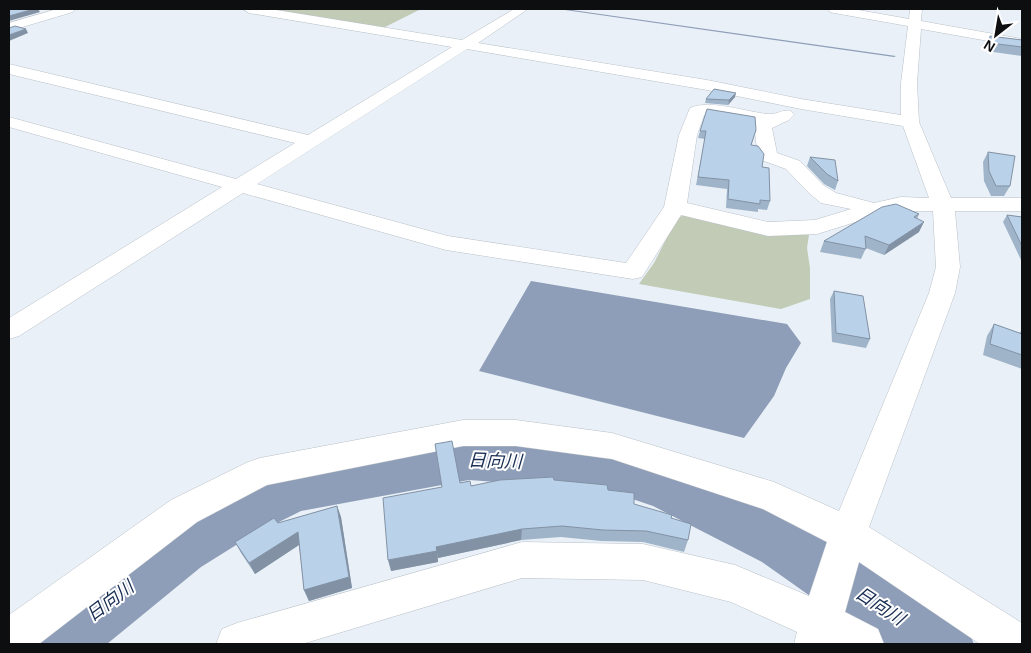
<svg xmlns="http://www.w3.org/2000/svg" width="1031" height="653" viewBox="0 0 1031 653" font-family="Helvetica,'Noto Sans JP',sans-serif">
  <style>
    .green { fill: #c1cbb6 }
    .water { fill: #8f9eb8 }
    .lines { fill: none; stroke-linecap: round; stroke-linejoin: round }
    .stream { fill: #8f9eb8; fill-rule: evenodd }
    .river { fill: #8f9eb8; fill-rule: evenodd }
    .minor-casing { stroke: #bac1c8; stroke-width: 1 }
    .minor { fill: #fff; fill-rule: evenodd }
    .wall { fill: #a0b4c9 }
    .shaded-wall { fill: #8292a4 }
    .building { fill: #bad1ea; stroke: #8292a4 }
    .labels { text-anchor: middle; stroke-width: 4; stroke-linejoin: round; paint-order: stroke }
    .near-water-label { font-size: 18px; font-style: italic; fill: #172d52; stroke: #fff }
  </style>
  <rect width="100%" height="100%" fill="#e9f0f7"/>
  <g class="green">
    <path d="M258,9h163l-40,20z"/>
    <path d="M688,214l121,21 -2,13 3,20v31l-29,10 -142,-25 15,-21 23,-45z"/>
  </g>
  <path class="water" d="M531,281l256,43 14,19 -15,25 -12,28 -30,42 -265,-67z"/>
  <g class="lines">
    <path class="stream" d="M558,9h7l331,47 -2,1z"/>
    <path class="river" d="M469,436l137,10 86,26 112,52 106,66 54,30 10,24h-96l-116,-82 -109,-56 -47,-16 -137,-10 -168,31 -52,26 -48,30 -94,77h-87l10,-24 129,-91 48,-28 65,-29 20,-7z"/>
    <defs>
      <g id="minor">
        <path d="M57,9h18l-2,3 -64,19v-8z"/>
        <path d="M243,9h27l192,31 52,-31h14l-50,34 229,37 94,19 100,16v-32l7,-57 -74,-13 -4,-1 -2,-3h25l56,10 1,-10h12l-1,12 101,18v8l-101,-18 -4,54 2,39 32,76h71v13h-67l5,56 -5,26 -86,234 153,96v21h-42l-121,-82 -14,50 33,17 6,15h-90l3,-12 -66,-30 -88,-22 -121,-2 -220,66h-86l6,-15 15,-6 285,-81 121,2 92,21 74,31 18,-54 -64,-33 -151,-50 -96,-13h-53l-196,39 -70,37 -158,122h-30v-29l162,-115 77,-38 12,-4 203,-38h53l96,13 162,49 65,29 90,-218 7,-26 -3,-56h-32l-26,5 -58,18 -49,2 -87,-21 -39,62 -9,2 -187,-29 -203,-57 -224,143 -10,3v-21l213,-131 -213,-60v-10l227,62 59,-36 -286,-69v-10l299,71 144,-88 -203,-34zM467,49l240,41 94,19 102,17 26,72 -28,-1 -27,6 -38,-10 -13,-8 -23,-24 -23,-8 -5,-25 17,-8 5,-5 -3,-4c-9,-2 -14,4 -23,3 -22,-2 -58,-15 -78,-6l-11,27 -15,72 -38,56 -178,-27 -191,-52zM704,115l52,8 -2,3 4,30 3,4 25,9 23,24 12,10 30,6 -36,11 -47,2 -81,-19 10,-68z"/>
      </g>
    </defs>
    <use href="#minor" class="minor-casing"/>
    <use href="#minor" class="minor"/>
  </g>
  <g class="wall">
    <path d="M990,36l32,4v16l-36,-5v-8z"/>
    <path d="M735,97l-7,8 -23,-2 1,-4z"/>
    <path d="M756,130l-5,15 11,22 8,34 -3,9 -9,-1v3l-32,-4 1,-19 -31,-4 9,-46 -7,-1 2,-7z"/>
    <path d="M988,152l22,34 -6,10h-13l-7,-15 -1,-19z"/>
    <path d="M810,157l28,24 -3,9 -11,-6 -17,-18z"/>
    <path d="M919,214l-2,5 2,13 -35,23 -18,-7 -5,11 -41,-7 4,-11z"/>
    <path d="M1007,215l15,2v45l-19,-40z"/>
    <path d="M834,291l36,48 -4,9 -34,-6 -2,-43z"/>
    <path d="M994,324l26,9 2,-4v40l-39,-14 4,-19z"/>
    <path d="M435,444l25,39 11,3 83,-6 54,10 26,14 37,14 17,22 -4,12 -41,-10 -42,-1 -40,-4 -40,3 -83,18v4l-47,9 51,-84z"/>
    <path d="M337,506l4,11 11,71 -43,13 -5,-11 -5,-45 -44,29 -14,-21 -6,-11 43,-19z"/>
  </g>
  <g class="shaded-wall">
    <path d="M34,9h4l2,3 -31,9v-5z"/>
    <path d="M26,29l2,4 -19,8v-6z"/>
    <path d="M736,93l-1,4 -7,8 1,-5z"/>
    <path d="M924,222l-5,10 -35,23 5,-10z"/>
    <path d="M337,506l4,11 11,71 -43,13 -5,-11z"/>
    <path d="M522,529l-1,11 -83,18 -2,-11z"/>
    <path d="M298,532l4,11 -47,31 -6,-11z"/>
    <path d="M437,551l1,11 -47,9 -3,-11z"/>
  </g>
  <g class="building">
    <path d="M9,9h25l-25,7z"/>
    <path d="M15,26l11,3 -17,6v-7z"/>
    <path d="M990,36l32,4v7l-32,-4z"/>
    <path d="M714,89l22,4 -7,7 -23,-1z"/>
    <path d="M707,109l48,8 1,13 -5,15 7,1 6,8 -2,13 7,1 1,33 -10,-1v4l-32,-5 1,-19 -31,-3 8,-46h-6z"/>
    <path d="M988,152l27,4 -5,30h-14l-7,-15z"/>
    <path d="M810,157l25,3 3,21 -11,-7z"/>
    <path d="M896,204l23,10 -5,3 10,5 -35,23 -24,-9 1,13 -42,-8 58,-34z"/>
    <path d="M1007,215l15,2v29z"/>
    <path d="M834,291l29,5 7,43 -34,-6z"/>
    <path d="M994,324l28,10v21l-32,-11z"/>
    <path d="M452,441l8,42 10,-2 1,5 29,-6 53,-3 1,3 53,5 1,5 26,3v11l38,11 -1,3 20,6 -3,16 -42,-9 -43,-1 -41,-4 -40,3 -86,18 1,4 -49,9 -5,-62 59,-11 -7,-43z"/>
    <path d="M337,506l12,71 -45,13 -6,-58 -49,31 -14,-21 39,-24 4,5z"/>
  </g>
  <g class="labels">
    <g class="near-water-label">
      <text transform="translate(495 461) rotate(2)" y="6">日向川</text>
      <text transform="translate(110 601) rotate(-37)" y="6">日向川</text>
      <text transform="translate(880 606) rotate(33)" y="6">日向川</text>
    </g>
  </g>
  <rect width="1031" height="653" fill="none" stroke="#0c0e10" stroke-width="20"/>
  <g transform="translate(996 35) rotate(211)" stroke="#ffffff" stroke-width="4" paint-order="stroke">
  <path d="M0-4L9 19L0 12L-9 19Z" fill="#0c0e10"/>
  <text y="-8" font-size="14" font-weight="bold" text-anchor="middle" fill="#0c0e10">N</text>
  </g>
</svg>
